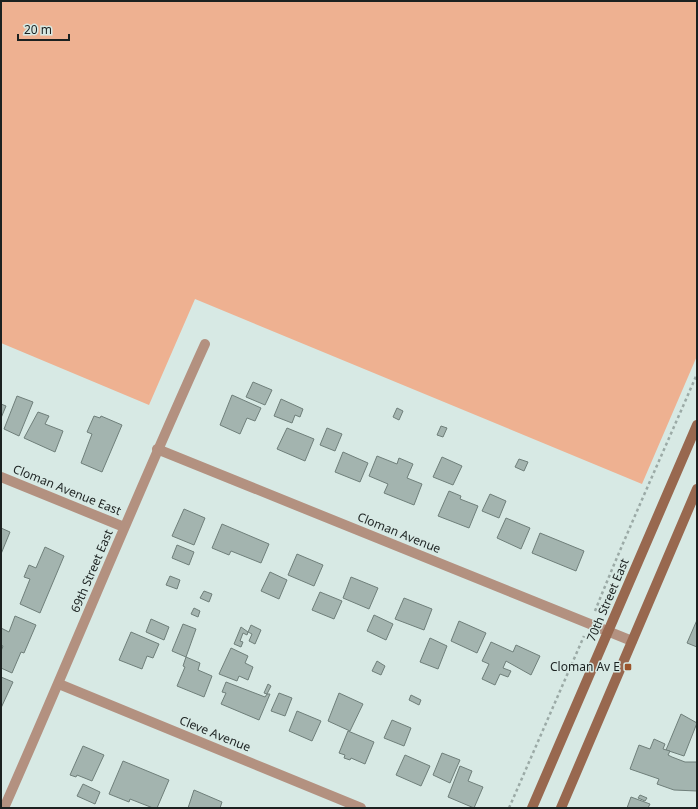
<svg xmlns="http://www.w3.org/2000/svg" width="698" height="809" viewBox="0 0 698 809" font-family="'Noto Sans',sans-serif">
  <style>
    .grass { fill: #eeb191 }
    .building { fill: #a3b4af; stroke: #6f7f7a }
    .lines { fill: none; stroke-linecap: round; stroke-linejoin: round }
    .path { stroke: #9baaa6; stroke-width: 2.5; stroke-dasharray: 3 3; stroke-linecap: butt }
    .minor { stroke: #b39180; stroke-width: 10 }
    .secondary { stroke: #98684f; stroke-width: 10 }
    .poi-dot { fill: #9b552c; stroke: #d7e9e4; stroke-width: 1.5 }
    .labels { text-anchor: middle; stroke-width: 3; stroke-linejoin: round; paint-order: stroke }
    .street-label { font-size: 12px; fill: #1b2120; stroke: #d7e9e4 }
    .poi-label { font-size: 12px; fill: #1b2120; stroke: #d7e9e4; text-anchor: end }
  </style>
  <rect width="100%" height="100%" fill="#d7e9e4"/>
  <path class="grass" d="M1,1h696v355l-55,128 -447,-185 -46,106 -148,-62z"/>
  <g class="building">
    <path d="M253,382l19,8 -7,15 -19,-8z"/>
    <path d="M232,395l29,13 -6,13 -8,-3 -7,16 -20,-9z"/>
    <path d="M17,396l16,6 -14,34 -15,-7z"/>
    <path d="M281,399l22,10 -3,8 -5,-2 -3,8 -18,-7z"/>
    <path d="M1,404l5,2 -5,12z"/>
    <path d="M397,408l6,3 -4,9 -6,-3z"/>
    <path d="M38,412l11,4 -4,8 18,7 -8,21 -31,-14z"/>
    <path d="M94,416l6,2 1,-2 21,9 -20,47 -21,-9 11,-29 -5,-2z"/>
    <path d="M441,426l6,2 -4,9 -6,-2z"/>
    <path d="M287,428l27,11 -9,22 -28,-12z"/>
    <path d="M327,428l15,6 -7,17 -15,-6z"/>
    <path d="M343,452l25,11 -8,19 -25,-10z"/>
    <path d="M377,456l20,8 2,-6 14,6 -6,14 15,6 -8,21 -30,-12 4,-9 -19,-8z"/>
    <path d="M442,457l20,9 -9,19 -20,-8z"/>
    <path d="M519,459l9,3 -4,9 -9,-4z"/>
    <path d="M449,491l12,5 -1,3 18,7 -9,22 -31,-12z"/>
    <path d="M490,494l16,7 -7,17 -17,-7z"/>
    <path d="M184,509l21,9 -11,27 -22,-9z"/>
    <path d="M506,518l24,10 -9,21 -24,-11z"/>
    <path d="M222,524l47,20 -8,19 -30,-12 -2,4 -17,-7z"/>
    <path d="M1,528l9,4 -9,22z"/>
    <path d="M540,533l44,18 -8,20 -44,-18z"/>
    <path d="M177,545l17,7 -5,13 -17,-7z"/>
    <path d="M45,547l19,9 -24,57 -20,-9 10,-25 -6,-2 5,-12 7,3z"/>
    <path d="M297,554l26,11 -9,21 -26,-11z"/>
    <path d="M270,572l17,8 -8,19 -18,-8z"/>
    <path d="M170,576l10,4 -3,9 -11,-4z"/>
    <path d="M351,577l27,11 -9,21 -26,-11z"/>
    <path d="M204,591l8,3 -3,8 -9,-4z"/>
    <path d="M320,592l22,9 -8,18 -22,-9z"/>
    <path d="M404,598l28,11 -8,21 -29,-11z"/>
    <path d="M194,608l6,3 -2,6 -7,-3z"/>
    <path d="M374,615l19,9 -7,16 -19,-9z"/>
    <path d="M15,616l21,9 -12,28 -3,-1 -9,21 -11,-5v-17l2,-5 -2,-1v-17l8,4z"/>
    <path d="M151,619l18,8 -5,13 -18,-8z"/>
    <path d="M697,620v27l-10,-4z"/>
    <path d="M459,621l27,12 -9,20 -26,-12z"/>
    <path d="M183,624l13,5 -10,28 -14,-6z"/>
    <path d="M251,625l10,5 -6,14 -6,-3 3,-7 -4,-2z"/>
    <path d="M241,627l7,5 -1,3 -4,-2 -3,8 3,1 -2,5 -7,-3z"/>
    <path d="M131,632l28,12 -6,14 -6,-2 -5,13 -23,-9z"/>
    <path d="M430,638l17,8 -9,23 -18,-7z"/>
    <path d="M491,642l22,10 3,-7 24,11 -9,19 -25,-14 -3,7 8,3 -3,6 -8,-3 -5,11 -13,-6 7,-15 -7,-3z"/>
    <path d="M231,648l17,8 -3,7 8,4 -5,13 -9,-4 -2,5 -18,-7z"/>
    <path d="M186,657l14,6 -2,7 14,6 -8,21 -27,-11 8,-19 -2,-1z"/>
    <path d="M377,661l8,5 -4,9 -9,-4z"/>
    <path d="M1,677l12,5 -12,26z"/>
    <path d="M226,682l39,15 2,-3h3l-11,26 -38,-16 5,-11 -4,-1z"/>
    <path d="M268,684l3,2 -4,8 -3,-1z"/>
    <path d="M279,693l13,5 -7,18 -14,-5z"/>
    <path d="M339,693l24,11 -13,27 -22,-10z"/>
    <path d="M411,695l10,5 -2,5 -10,-5z"/>
    <path d="M297,711l24,10 -9,20 -23,-10z"/>
    <path d="M681,714l16,9 -13,33 -18,-6z"/>
    <path d="M392,720l19,8 -7,18 -20,-8z"/>
    <path d="M348,731l26,11 -9,22 -14,-6 -1,2 -6,-2 1,-3 -6,-2z"/>
    <path d="M654,739l11,5 -2,5 7,2 -2,4 4,2 13,5h12v29l-23,-1 -17,-6 2,-5 -29,-10 9,-24 11,4z"/>
    <path d="M83,746l21,9 -12,26 -15,-6 -1,2 -6,-2z"/>
    <path d="M442,753l18,7 -10,23 -17,-8z"/>
    <path d="M405,755l25,11 -9,20 -25,-11z"/>
    <path d="M123,761l46,19 -12,28h-4l-23,-9 -1,3 -20,-8z"/>
    <path d="M460,766l12,5 -4,10 15,6 -9,21 -26,-11z"/>
    <path d="M83,784l17,8 -5,12 -18,-8z"/>
    <path d="M194,790l28,12 -2,6h-32z"/>
    <path d="M640,795l7,3 -2,3 -7,-3z"/>
    <path d="M631,797l19,7 -2,4h-21z"/>
  </g>
  <g class="lines">
    <g class="path">
      <path d="M595,611c32,-80 68,-158 102,-237"/>
      <path d="M509,808l75,-172"/>
    </g>
    <g class="minor">
      <path d="M157,449l475,192"/>
      <path d="M1,477l123,50"/>
      <path d="M59,684l302,124"/>
      <path d="M4,808c68,-154 131,-310 201,-464"/>
    </g>
    <g class="secondary">
      <path d="M532,808l165,-383"/>
      <path d="M561,808l136,-319"/>
    </g>
  </g>
  <rect class="poi-dot" x="624" y="663" width="8" height="8" rx="2"/>
  <g class="labels">
    <g class="street-label">
      <text transform="translate(67 490) rotate(22)" y="4">Cloman Avenue East</text>
      <text transform="translate(399 533) rotate(22)" y="4">Cloman Avenue</text>
      <text transform="translate(92 571) rotate(-67)" y="4">69th Street East</text>
      <text transform="translate(608 600) rotate(-67)" y="4">70th Street East</text>
      <text transform="translate(215 734) rotate(22)" y="4">Cleve Avenue</text>
    </g>
    <g class="poi-label">
      <text x="620" y="671">Cloman Av E</text>
    </g>
  </g>
  <rect width="698" height="809" fill="none" stroke="#1b2120" stroke-width="4"/>
  <path d="M18 34v6h51v-6" fill="none" stroke="#1b2120" stroke-width="2"/>
  <text x="24" y="34" font-size="12" fill="#1b2120" stroke="#d7e9e4" stroke-width="3" paint-order="stroke">20 m</text>
</svg>
